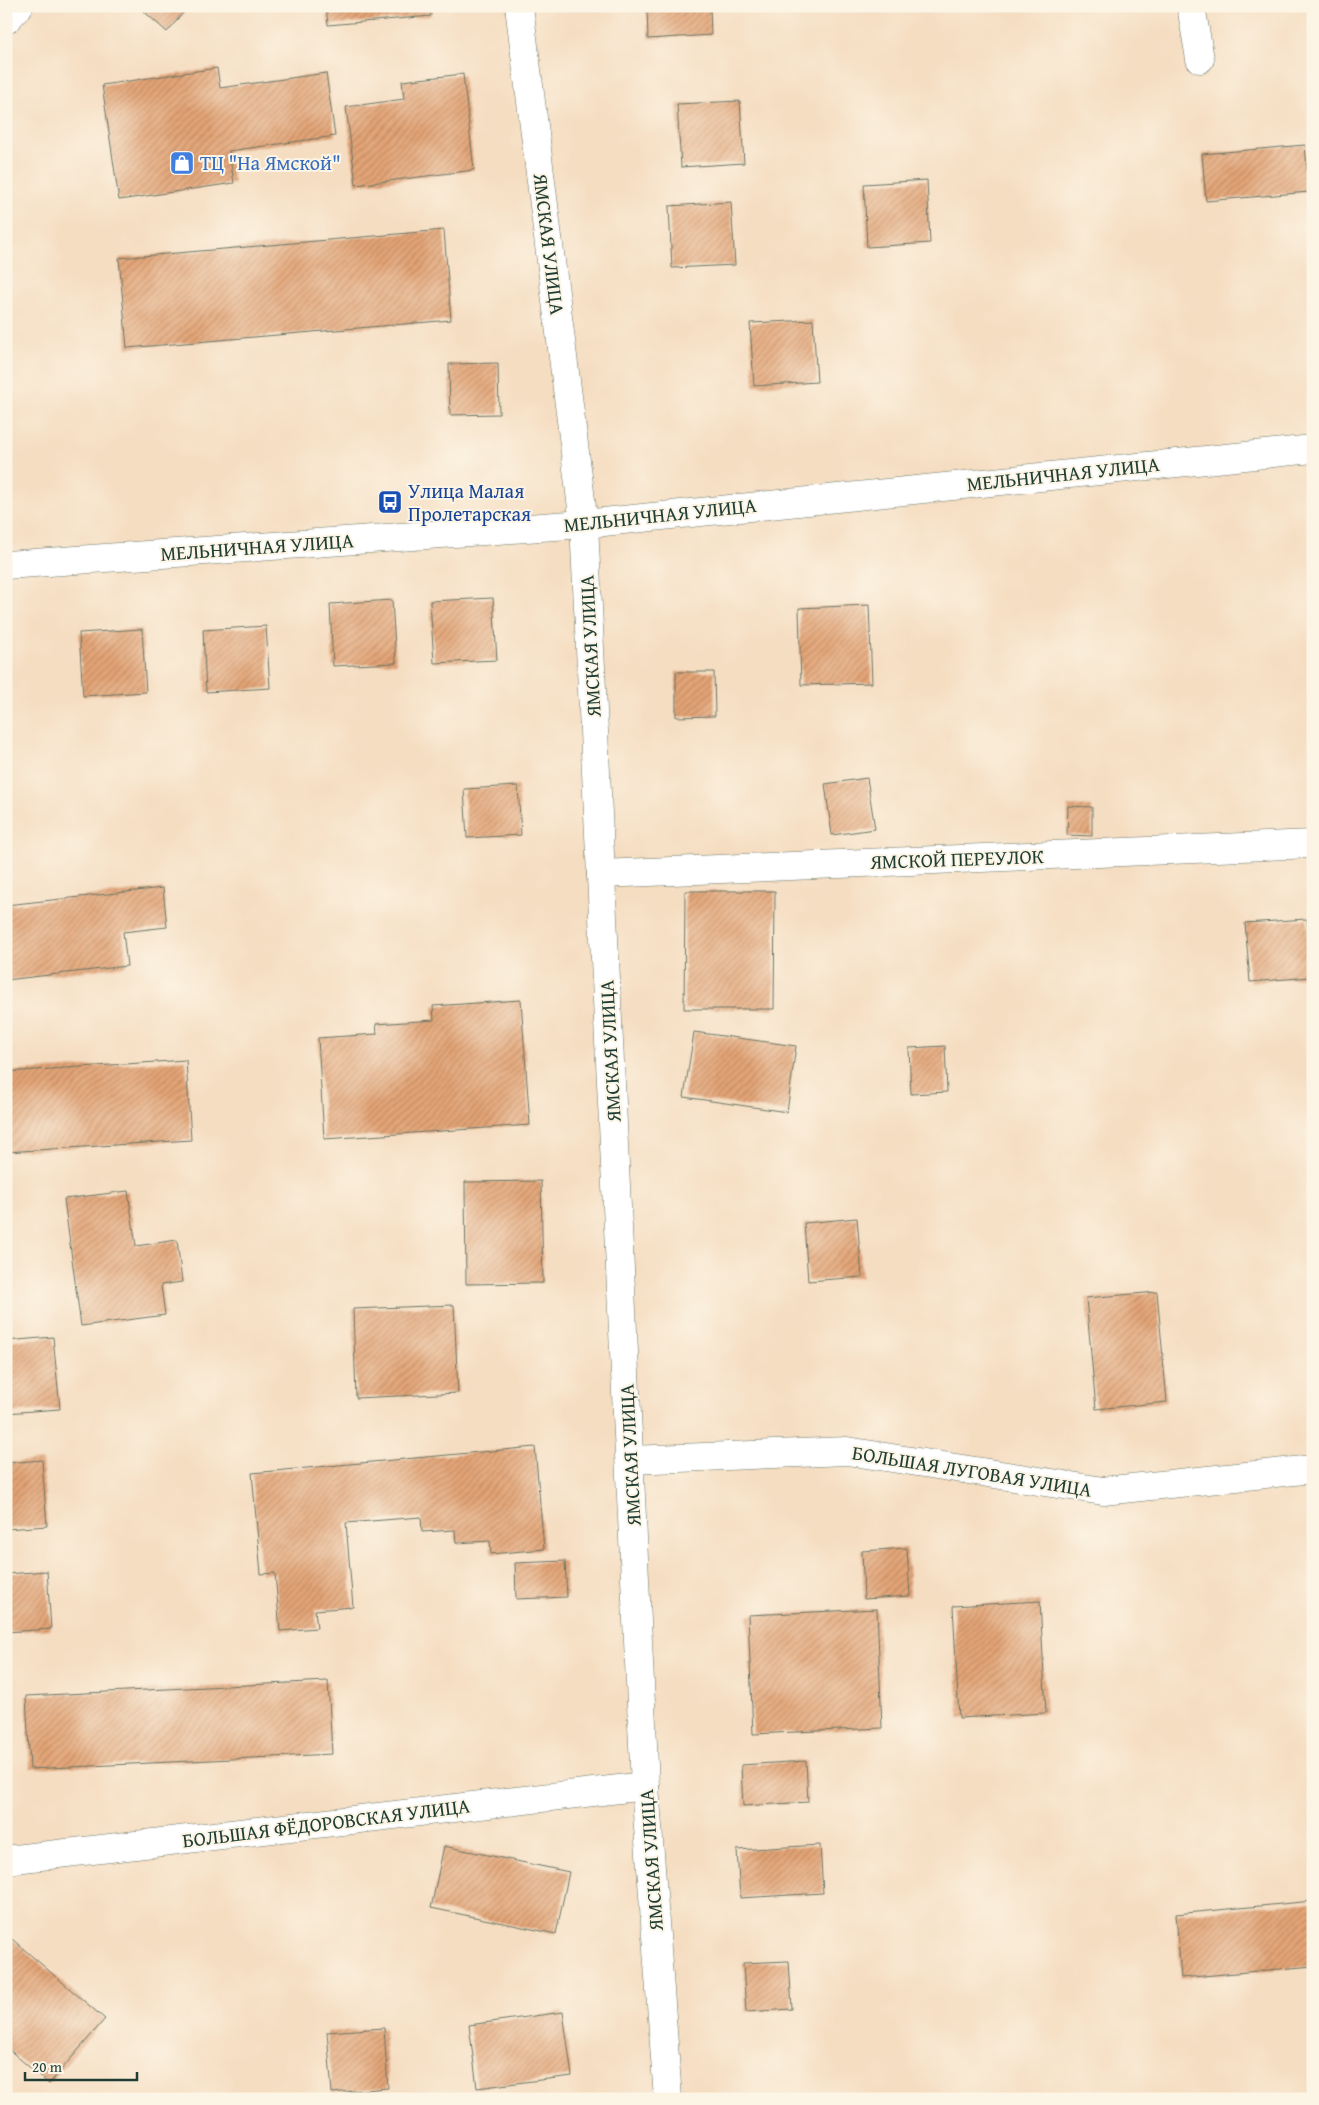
<svg xmlns="http://www.w3.org/2000/svg" width="1319" height="2105" viewBox="0 0 1319 2105" font-family="'Gentium Book Plus',serif">
  <style>
    .building { fill: url(#building-hatch) }
    .lines { fill: none; stroke-linecap: round; stroke-linejoin: round }
    .minor-casing { stroke: #6a7565; stroke-width: 29 }
    .minor { stroke: #fff; stroke-width: 28 }
    .labels { text-anchor: middle; stroke-width: 4; stroke-linejoin: round; paint-order: stroke }
    .shop-label { font-size: 20px; fill: #366cbe; stroke: #fcf5e5; text-anchor: start }
    .street-label { font-size: 20px; fill: #1f3d34; stroke: #fcf5e5 }
    .transit-label { font-size: 20px; fill: #164399; stroke: #fcf5e5; text-anchor: start }
  </style>
  <defs>
    <pattern id="building-hatch" width="6" height="6" patternUnits="userSpaceOnUse" patternTransform="scale(1.25)"><rect width="6" height="6" fill="#e4a476"/><path d="M-1 1l2-2M0 6l6-6M5 7l2-2" fill="none" stroke="#b88762"/></pattern>
  </defs>
  <rect width="100%" height="100%" fill="#fcf5e5"/>
  <filter id="ink" filterUnits="userSpaceOnUse"><feTurbulence type="fractalNoise" baseFrequency=".02" numOctaves="2"/><feDisplacementMap in="SourceGraphic" scale="10" xChannelSelector="R" yChannelSelector="G"/><feConvolveMatrix kernelMatrix="1 2 1 2 8 2 1 2 1" color-interpolation-filters="sRGB"/></filter>
  <filter id="wash" filterUnits="userSpaceOnUse"><feTurbulence type="fractalNoise" baseFrequency=".0096" numOctaves="4" result="noise"/><feDisplacementMap in="SourceGraphic" scale="20" xChannelSelector="R" yChannelSelector="G"/><feGaussianBlur stdDeviation="1.12" result="paint"/><feColorMatrix in="noise" values="0 0 0 0 0 0 0 0 0 0 0 0 0 0 0 0 0 1.4 0 .05"/><feComposite in="paint" operator="in"/></filter>
  <g filter="url(#wash)">
    <rect width="100%" height="100%" fill="#f5ddc1"/>
    <g id="blocks">
      <g class="building">
        <path d="M138,6h51l-22,26z"/>
        <path d="M326,6h104l1,10 -103,9z"/>
        <path d="M647,6h63l1,29 -63,4z"/>
        <path d="M217,68l3,20 106,-15 9,63 -106,15 5,32 -115,17 -17,-115z"/>
        <path d="M463,74l11,96 -118,15 -10,-78 58,-8 -2,-18z"/>
        <path d="M740,101l4,62 -63,4 -4,-63z"/>
        <path d="M1305,145l4,47 -103,9 -4,-47z"/>
        <path d="M927,180l3,63 -63,4 -3,-63z"/>
        <path d="M731,202l4,63 -63,3 -3,-62z"/>
        <path d="M444,230l7,90 -324,28 -8,-90z"/>
        <path d="M813,320l4,62 -63,4 -4,-63z"/>
        <path d="M498,363l1,51 -49,1 -1,-51z"/>
        <path d="M493,598l4,62 -63,3 -4,-62z"/>
        <path d="M392,600l4,63 -63,3 -3,-62z"/>
        <path d="M869,605l3,78 -71,2 -2,-77z"/>
        <path d="M266,626l4,62 -64,4 -3,-62z"/>
        <path d="M142,629l4,63 -63,4 -4,-63z"/>
        <path d="M676,672h38l1,44 -39,1z"/>
        <path d="M867,778l8,51 -43,6 -7,-51z"/>
        <path d="M518,786l3,49 -54,3 -3,-49z"/>
        <path d="M1068,806l24,1v29l-25,-1z"/>
        <path d="M163,888l4,39 -44,5 4,34 -121,14v-75z"/>
        <path d="M685,891h90l-1,118h-90z"/>
        <path d="M1307,919l4,58 -61,5 -5,-59z"/>
        <path d="M521,1000l9,125 -206,14 -6,-101 59,-4 -1,-10 58,-4 -1,-14z"/>
        <path d="M694,1032l102,14 -9,66 -103,-15z"/>
        <path d="M945,1046l2,46 -36,2 -2,-46z"/>
        <path d="M186,1060l5,80 -185,12v-80z"/>
        <path d="M541,1181l2,102 -77,1 -1,-102z"/>
        <path d="M128,1191l8,55 41,-6 5,42 -21,3 4,30 -84,11 -17,-127z"/>
        <path d="M857,1218l5,59 -54,4 -4,-58z"/>
        <path d="M1157,1292l10,110 -71,7 -10,-111z"/>
        <path d="M454,1305l4,88 -102,5 -3,-89z"/>
        <path d="M53,1337l7,72 -54,4v-72z"/>
        <path d="M535,1447l9,102 -53,5 -1,-13 -34,2 -1,-13 -33,2 -1,-15 -75,6 7,84 -38,3 2,18 -37,3 -5,-58 -14,1 -9,-101z"/>
        <path d="M42,1460l5,66 -41,3v-66z"/>
        <path d="M907,1548l3,48 -46,3 -2,-48z"/>
        <path d="M565,1561l2,36 -51,2 -1,-36z"/>
        <path d="M47,1571l4,58 -45,3v-58z"/>
        <path d="M1040,1601l6,112 -87,5 -6,-112z"/>
        <path d="M877,1609l5,119 -129,6 -5,-119z"/>
        <path d="M328,1681l4,73 -302,15 -4,-73z"/>
        <path d="M806,1761l2,41 -65,4 -2,-41z"/>
        <path d="M820,1845l3,48 -83,5 -3,-48z"/>
        <path d="M444,1846l125,26 -13,62 -125,-26z"/>
        <path d="M1313,1901v65l-132,12 -5,-64z"/>
        <path d="M12,1939l93,80 -56,65 -43,-37v-102z"/>
        <path d="M789,1961l3,48 -46,3 -3,-49z"/>
        <path d="M563,2012l9,64 -95,12 -8,-63z"/>
        <path d="M384,2028l4,60 -56,5 -5,-61z"/>
      </g>
    </g>
  </g>
  <g filter="url(#ink)">
    <use href="#blocks" fill-opacity="0" stroke="#6a7565" stroke-width="1"/>
    <g class="lines">
      <defs>
        <g id="minor">
          <path d="M519,6l65,518 61,1262 23,313"/>
          <path d="M1191,6l9,53"/>
          <path d="M6,20l13,-14"/>
          <path d="M6,565l578,-41 729,-75"/>
          <path d="M601,874l712,-30"/>
          <path d="M631,1460l216,-9 256,40 210,-22"/>
          <path d="M6,1860l639,-74"/>
        </g>
      </defs>
      <use href="#minor" class="minor-casing"/>
      <use href="#minor" class="minor"/>
    </g>
  </g>
  <defs>
    <symbol id="shop-square" viewBox="-11 -11 22 22"><rect x="-9" y="-9" width="18" height="18" rx="4" fill="#3f7fe0" stroke="#fcf5e5"/><path d="M-5-2.5h2.3a2.7 3.5 0 0 1 5.4 0H5L5.5 6h-11ZM-1.5-2.5h3a1.5 2.3 0 0 0-3 0Z" fill="#fff"/></symbol>
    <symbol id="bus-square" viewBox="-11 -11 22 22"><rect x="-9" y="-9" width="18" height="18" rx="4" fill="#1a4fb4" stroke="#fcf5e5"/><path d="M-5-6H5V4H4V6H2V4H-2V6H-4V4H-5ZM-3.5-4V0h7V-4ZM-3.5 1.2v1.5H-2V1.2ZM2 1.2v1.5H3.5V1.2Z" fill="#fff"/></symbol>
  </defs>
  <g fill-rule="evenodd">
    <use href="#shop-square" x="168" y="149" width="28" height="28"/>
    <use href="#bus-square" x="376" y="488" width="28" height="28"/>
  </g>
  <g class="labels">
    <g class="shop-label">
      <text x="200" y="170">ТЦ "На Ямской"</text>
    </g>
    <g class="street-label">
      <text transform="translate(549 244) rotate(83)" y="7">ЯМСКАЯ УЛИЦА</text>
      <text transform="translate(1063 474) rotate(-6)" y="7">МЕЛЬНИЧНАЯ УЛИЦА</text>
      <text transform="translate(660 515) rotate(-6)" y="7">МЕЛЬНИЧНАЯ УЛИЦА</text>
      <text transform="translate(257 547) rotate(-4)" y="7">МЕЛЬНИЧНАЯ УЛИЦА</text>
      <text transform="translate(590 646) rotate(-93)" y="7">ЯМСКАЯ УЛИЦА</text>
      <text transform="translate(957 859) rotate(-2)" y="7">ЯМСКОЙ ПЕРЕУЛОК</text>
      <text transform="translate(610 1051) rotate(-93)" y="7">ЯМСКАЯ УЛИЦА</text>
      <text transform="translate(630 1455) rotate(-93)" y="7">ЯМСКАЯ УЛИЦА</text>
      <text transform="translate(972 1471) rotate(9)" y="7">БОЛЬШАЯ ЛУГОВАЯ УЛИЦА</text>
      <text transform="translate(326 1823) rotate(-7)" y="7">БОЛЬШАЯ ФЁДОРОВСКАЯ УЛИЦА</text>
      <text transform="translate(651 1860) rotate(-94)" y="7">ЯМСКАЯ УЛИЦА</text>
    </g>
    <g class="transit-label">
      <text x="408" y="498">Улица Малая<tspan x="408" dy="23">Пролетарская</tspan></text>
    </g>
  </g>
  <rect width="1319" height="2105" fill="none" stroke="#fcf5e5" stroke-width="25"/>
  <path d="M25 2072v8h112v-8" fill="none" stroke="#1f3d34" stroke-width="2.5"/>
  <text x="32" y="2072" font-size="15" fill="#1f3d34" stroke="#fcf5e5" stroke-width="4" paint-order="stroke">20 m</text>
</svg>
